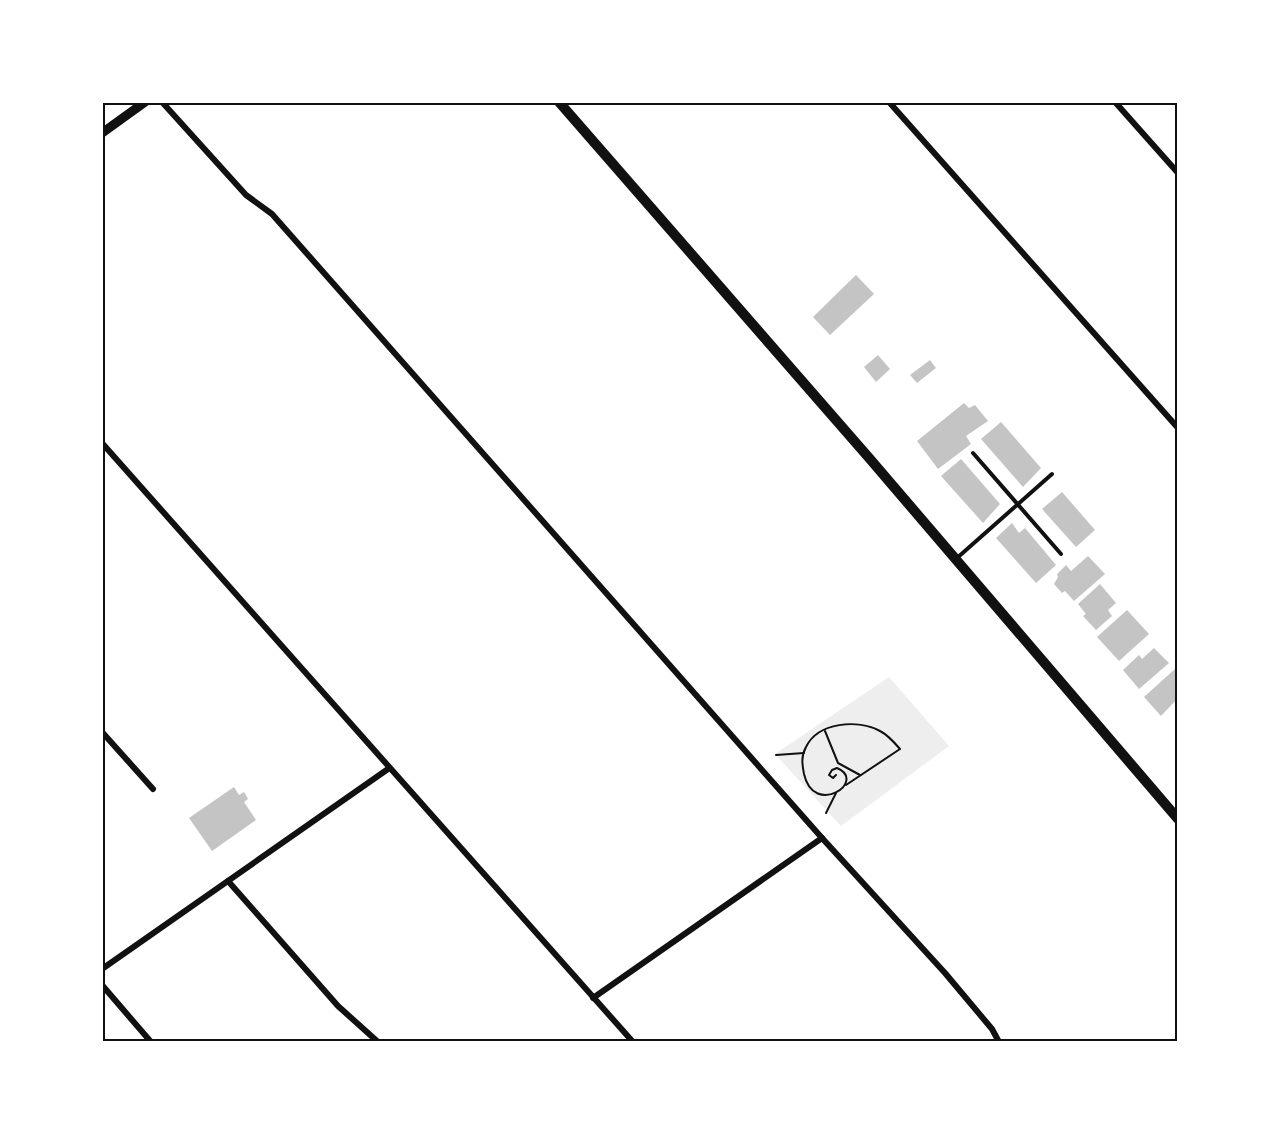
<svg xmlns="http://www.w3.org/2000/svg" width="1280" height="1144" viewBox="0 0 1280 1144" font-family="'Public Sans',sans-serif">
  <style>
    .green { fill: #eee }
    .building { fill: #c4c4c4 }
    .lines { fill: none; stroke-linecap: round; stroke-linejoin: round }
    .path { stroke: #111; stroke-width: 2 }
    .service { stroke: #111; stroke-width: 4 }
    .minor { stroke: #111; stroke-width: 6 }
    .tertiary { stroke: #111; stroke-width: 9 }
    .secondary { stroke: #111; stroke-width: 10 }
    .neatline { fill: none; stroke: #111; stroke-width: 2 }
  </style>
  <rect width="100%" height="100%" fill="#fff"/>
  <path class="green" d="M889,677l60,69 -108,80 -66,-72z"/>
  <g class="building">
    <path d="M856,275l18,19 -44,41 -17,-18z"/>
    <path d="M878,355l12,14 -14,13 -12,-15z"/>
    <path d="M930,360l6,8 -19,15 -7,-8z"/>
    <path d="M964,403l5,5 6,-3 13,16 -22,15 5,8 -33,25 -21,-28z"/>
    <path d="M1001,422l40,46 -18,19 -42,-48z"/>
    <path d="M961,459l39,45 -17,19 -42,-47z"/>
    <path d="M1062,492l33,38 -19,17 -34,-38z"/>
    <path d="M1012,523l7,10 6,-5 31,37 -20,18 -40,-45z"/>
    <path d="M1088,556l17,18 -31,27 -9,-10 -3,2 -8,-9 4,-7 -1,-3 9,-9 5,6z"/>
    <path d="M1100,584l16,19 -8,7 4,6 -16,14 -13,-14 3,-2 -8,-10z"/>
    <path d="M1127,610l22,24 -30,27 -22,-24z"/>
    <path d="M1154,648l15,15 -30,26 -16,-19 16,-15 3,4z"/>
    <path d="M1176,668l2,3v27l-17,18 -17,-19z"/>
    <path d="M234,787l5,8 5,-3 4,7 -4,3 12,18 -44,31 -23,-33z"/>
  </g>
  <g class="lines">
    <g class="path">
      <path d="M825,731l13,32 22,12"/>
      <path d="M776,755l28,-2"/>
      <path d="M836,775l-3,3 -4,-3 3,-5 5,-2c31,13 -23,50 -33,6 -2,-10 -3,-18 2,-27 12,-25 52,-28 74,-16 8,4 14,11 20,18l-54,36"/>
      <path d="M826,813l10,-20"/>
    </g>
    <g class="service">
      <path d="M973,453l88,101"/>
      <path d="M957,558l95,-84"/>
    </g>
    <g class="minor">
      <path d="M162,102l84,93 26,19 550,624 123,135 47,56 7,13"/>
      <path d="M889,102l289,326"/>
      <path d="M1115,102l63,71"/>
      <path d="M102,443l531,599"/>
      <path d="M102,732l51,57"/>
      <path d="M228,881l110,125 40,36"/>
      <path d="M102,969l286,-200"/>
      <path d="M102,985l49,57"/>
      <path d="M593,998l229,-160"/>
    </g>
    <path class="tertiary" d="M102,133l43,-31"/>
    <path class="secondary" d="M559,102l311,357 308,360"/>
  </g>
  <rect width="1280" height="1144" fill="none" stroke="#ffffff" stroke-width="207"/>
  <rect x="104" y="104" width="1072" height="936" class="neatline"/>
</svg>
